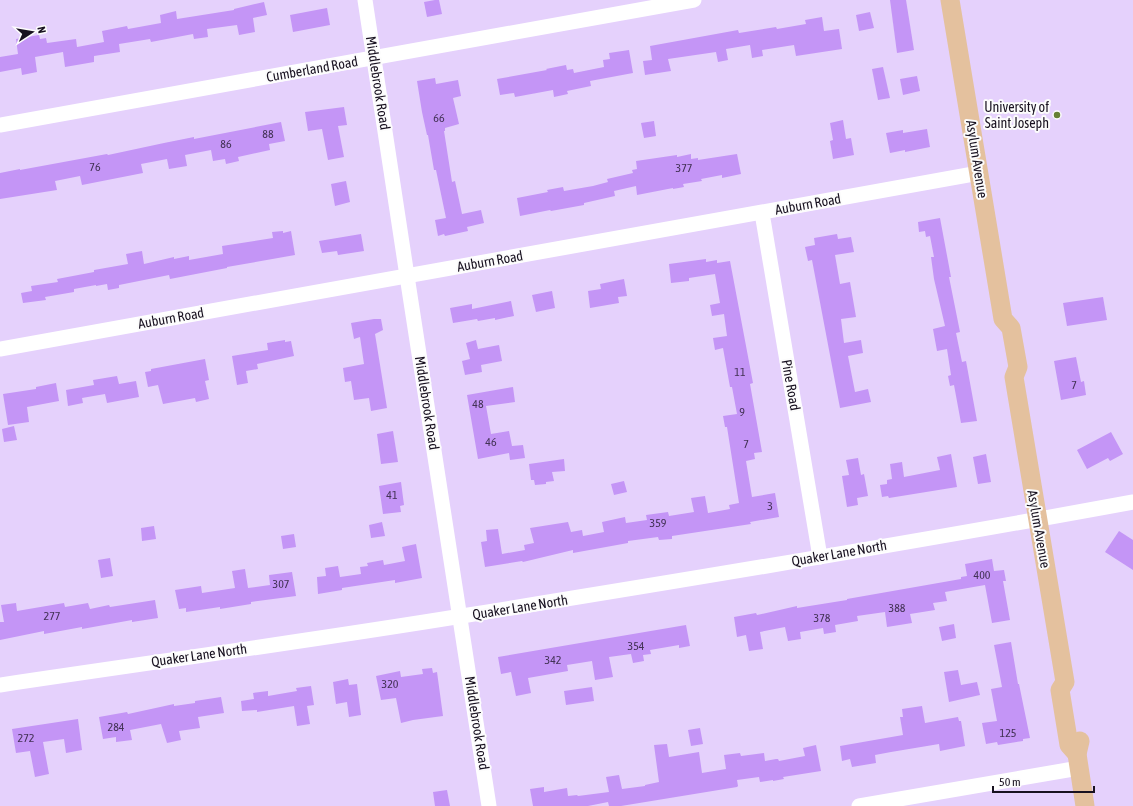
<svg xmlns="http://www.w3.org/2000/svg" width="1133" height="806" viewBox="0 0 1133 806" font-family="'Asap Condensed',sans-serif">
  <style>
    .building { fill: #c495f6 }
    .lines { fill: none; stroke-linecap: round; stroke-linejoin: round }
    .minor { stroke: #fff; stroke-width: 15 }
    .major { stroke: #e4c19e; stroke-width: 19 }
    .poi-dot { fill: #668034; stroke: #fcfcfc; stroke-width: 1.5 }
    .labels { text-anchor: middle; stroke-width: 4; stroke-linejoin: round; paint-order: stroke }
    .number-label { font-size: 12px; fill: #433256 }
    .street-label { font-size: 14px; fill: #181120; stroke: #fcfcfc }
    .poi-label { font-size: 14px; fill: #181120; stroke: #fcfcfc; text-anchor: end }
  </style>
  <rect width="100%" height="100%" fill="#e5d1fc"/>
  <g class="building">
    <path d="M435,0h4l3,14 -15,3 -3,-15z"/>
    <path d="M890,0h16l8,50 -17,3z"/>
    <path d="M264,2l3,13 -14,3 2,14 -16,3 -2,-10 -30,4 1,8 -14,2 -1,-5 -42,8 -1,-3 -31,5 1,8 -26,4v6l-29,5 -2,-15 -28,5 2,15 -15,3 -1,-7 -21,4v-15l18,-3 -2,-15 23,-4 1,4 6,-1 1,5 29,-4 1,8 27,-5 -2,-11 25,-5 1,3 33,-6 -1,-8 16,-4 1,8 57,-9v-1z"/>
    <path d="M327,8l3,17 -37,7 -3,-17z"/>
    <path d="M870,12l4,16 -15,3 -3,-16z"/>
    <path d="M822,17l2,14 15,-2 3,20 -46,7 -2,-11 -32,5 1,6 -11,2 -2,-13 -24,4 2,11 -10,2 -2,-10 -48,7 3,12 -26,4 -2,-14 9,-1 -2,-14 88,-16 1,3 37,-6 1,2 29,-5 -1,-4z"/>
    <path d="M629,50l4,23 -43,8 1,5 -24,5 1,3 -14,3 -1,-7 -38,7 -1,-4 -14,2 -3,-16 50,-9 -1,-1 20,-4 1,5 6,-1 1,4 30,-6 -1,-7 7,-1 -1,-6z"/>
    <path d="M883,67l7,31 -12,2 -6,-31z"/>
    <path d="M917,76l3,15 -17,4 -3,-16z"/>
    <path d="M435,78l1,6 22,-4 3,16 -8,2 6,26 -14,4v3h-1l8,51 3,-1 7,33 19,-4 3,13 -17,4 1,4 -23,5 -1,-2 -6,2 -3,-16 11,-2 -10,-48h-2l-6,-35h-1l-5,-23 -5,-31z"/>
    <path d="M344,107l3,18 -9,1 6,31 -16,3 -6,-31 -14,2 -3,-19z"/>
    <path d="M843,120l3,19 5,-1 3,17 -21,4 -3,-18 3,-1 -3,-17z"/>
    <path d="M654,121l2,15 -12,2 -3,-15z"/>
    <path d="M281,122l4,19 -16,3 1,6 -32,7 1,4 -13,3 -1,-5 -12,2 -2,-11 -26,5 2,11 -18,3 -2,-10 -26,5 2,9 -61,12 -2,-9 -25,5 2,9 -57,9v-26l20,-4v1l87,-16 1,1 56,-12 30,-6v2z"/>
    <path d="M927,129l3,18 -25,5v-2l-15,3 -4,-20 17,-3v3z"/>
    <path d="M691,154v5l7,-1v2l39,-6 4,20 -19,4v-3l-21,4 1,2 -19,3 1,3 -11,2v-1l-36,7 -1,-9 -22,5 1,5 -31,7v2l-33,6 -1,-1 -30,6 -3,-18 31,-6 -1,-2 16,-3 1,4 29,-5 15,-4 -1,-3 26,-6 -1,-3 5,-1 -1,-8 41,-6v2z"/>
    <path d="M346,181l4,21 -15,4 -4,-22z"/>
    <path d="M940,218l11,59h-2l11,55 -4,1 6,29 4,-1 11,60 -16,2 -7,-38 -4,1 -2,-10 3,-1 -4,-26 -10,2 -4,-22 12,-3 -11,-47 -3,-22h3l-4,-21 -4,1 -1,-6 -6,1 -1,-10z"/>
    <path d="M283,231v2l8,-2 4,24 -68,12v1l-57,11 -1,-4 -50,10v3l-11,2 -1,-6 -11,2v-1l-22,4v3l-29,5 1,3 -23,3 -2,-10 11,-2 -1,-5 27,-4 -1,-3 37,-7v-2l34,-6 -2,-10 16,-3 2,13 30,-7v2l15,-3v4l34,-6 -1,-8 51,-8 -1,-6z"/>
    <path d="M361,234l3,17 -26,4 -1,-4 -15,2 -3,-12z"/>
    <path d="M837,234l1,5 13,-2 3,15 -19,3 5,29 10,-2 6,35 -15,2 3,24 17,-3 2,13 -15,3 7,36 13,-3 3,13 -31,6 -28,-148 -4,1 -3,-14 10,-2 -1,-7z"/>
    <path d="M706,259v3l11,-2v3l13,-2 23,122 -3,1 12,68 -8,1 1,6 -9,2 6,36 23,-4 4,24 -29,5 1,2 -79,12v3l-13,1 -1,-3 -30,4v2l-55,10v-3l-50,12 -1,-1 -37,6 -4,-25 6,-1 -1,-11 12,-1 4,25 23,-4 -1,-5 10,-2 -4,-15 38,-6 3,10 11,-2 1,6 21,-4 -2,-10 23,-5 1,6 21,-3 -1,-5 22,-3 1,4 25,-4 -3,-14 14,-2 3,17 22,-4 -1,-4 10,-2 -12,-76h-2l-2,-11 14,-2 -5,-27h-2l-7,-39 -8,2 -2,-12 14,-2 -3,-22 -12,2 -2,-11 10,-2 -5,-29 -26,4v3l-18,2 -2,-19z"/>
    <path d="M624,279l3,17 -9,1 1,6 -29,5 -2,-17 13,-2 -1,-5z"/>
    <path d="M552,291l3,17 -19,4 -4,-17z"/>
    <path d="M1103,297l4,23 -40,6 -4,-23z"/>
    <path d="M511,301l3,15 -19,4v-2l-17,3 -1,-2 -24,4 -3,-15 22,-4v5z"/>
    <path d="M374,319h7l2,11 -8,4 12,74 -16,3 -2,-13 -15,2 -3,-19 -6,1 -2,-14 21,-4 -4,-27 -6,2 -3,-16z"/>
    <path d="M285,340v2l6,-1 3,15 -37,8 1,5 -12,2 2,12 -11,2 -5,-29 36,-6 -1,-7z"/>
    <path d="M476,340l2,9 21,-4 3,16 -21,4 1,7 -17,3 -3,-14 8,-2 -4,-16z"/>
    <path d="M1076,357l5,25 3,-1 2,14 -25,5 -7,-39z"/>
    <path d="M205,359l4,21 -4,1 4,18 -13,3 -1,-4 -32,6 -5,-19 -10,2 -3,-15 6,-1v-2z"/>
    <path d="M117,376l2,8 17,-3 3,16 -32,6 -2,-9 -23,4 1,5 -15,3 -2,-16 28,-5 -1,-5z"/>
    <path d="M56,383l3,18 -32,6 2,15 -21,3 -5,-31 33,-5v-2z"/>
    <path d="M513,387l2,15 -29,4 5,28 18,-3 3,15 11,-1 2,13 -15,2 -1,-7 -31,6 -11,-64z"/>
    <path d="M14,426l3,14 -13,2 -2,-13z"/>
    <path d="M393,431l5,31 -17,2 -4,-30z"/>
    <path d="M1111,432l12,22 -13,7 -2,-3 -21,11 -10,-19z"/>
    <path d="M951,454l6,33 -68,11 -1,-2 -6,1 -2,-12 7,-1v-4l5,-1 -2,-15 12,-2 2,15 36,-7 -3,-13z"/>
    <path d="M986,454l5,28 -13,2 -5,-27z"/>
    <path d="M858,458l3,17 3,-1 4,22 -11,2 1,7 -11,2 -5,-31 7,-1 -3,-15z"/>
    <path d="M564,459l1,12 -13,1 2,9 -8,1v2l-11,1 -1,-5h-3l-2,-16z"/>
    <path d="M624,481l3,11 -13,3 -3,-11z"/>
    <path d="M401,482l3,23 -4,1 1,6 -18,2 -4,-28z"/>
    <path d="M382,522l3,14 -14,2 -2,-13z"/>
    <path d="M154,526l2,13 -14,2 -1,-13z"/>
    <path d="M1119,531l14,9v30l-28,-18z"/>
    <path d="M294,534l2,13 -13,2 -2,-13z"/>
    <path d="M416,544l6,34 -27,5v-3l-53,8v2l-24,4 -1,-17 9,-1 -1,-8 13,-2 2,11 21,-3 -1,-7 8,-1 -1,-3 16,-3 1,5 21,-4 -3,-14z"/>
    <path d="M110,558l3,18 -12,2 -3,-18z"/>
    <path d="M992,559l2,12 10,-1 2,11h-3l7,39 -18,3 -7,-38 -40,7 2,9 -14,2 2,7 -25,4 2,9 -25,4 -2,-15 -28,4 1,5 -23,4 1,7 -12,2 -1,-6 -23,4 1,7 -13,2 -3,-14 -25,5 3,17 -14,2 -3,-16 -9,2 -3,-20 22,-4 1,2 40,-9v2l50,-8v-1l114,-20v-2l6,-1 -2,-12z"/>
    <path d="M245,569l3,19 22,-3 -1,-10 23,-3 4,24 -45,6v2l-31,5v-2l-34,5v-4l-7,1 -4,-19 26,-4 1,7 33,-5 -3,-17z"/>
    <path d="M155,600l3,18 -26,4v-2l-50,9v-2l-38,7v-3l-44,9v-18h4l-3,-17 15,-2 1,8 47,-8 1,4 23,-4 2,6 19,-4 1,2z"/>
    <path d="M954,624l2,14 -14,3 -3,-14z"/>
    <path d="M686,625l4,21 -11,2v-3l-29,5 1,4 -8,1 1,6 -11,2 -2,-9 -22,3 4,20 -18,3 -3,-19 -25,4 1,6 -40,7 3,15 -15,3 -5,-24 -10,2 -3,-17z"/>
    <path d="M1011,642l7,42h1l11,54 -7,1v2l-25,4 -1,-3 -11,2 -4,-21 15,-2 -6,-32 11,-2 -8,-42z"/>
    <path d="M432,668l1,5 4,-1 6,44 -30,4 -12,3 -5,-25 -15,2 -5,-24 24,-5 1,6 22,-3 -1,-5z"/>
    <path d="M958,670l3,15 16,-3 3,13 -31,7 -5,-30z"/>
    <path d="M348,679l1,6 8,-1 4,31 -12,2 -2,-15 -11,2 -3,-22z"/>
    <path d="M311,686l3,19 -7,1 3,18 -13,2 -3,-20 -37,6v-2l-15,1 -1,-10 13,-2 -1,-6 15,-2v5l29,-5 -1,-3z"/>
    <path d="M592,687l2,14 -28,4 -2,-14z"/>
    <path d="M221,697l3,16 -26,4 2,11 -21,3 2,9 -14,3 -6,-19 -31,6 2,10 -16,2v-5l-13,2 -4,-22 28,-5 1,2 46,-10v2l21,-3v-2z"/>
    <path d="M922,706l3,17 33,-6 1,4h2l4,25 -25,5 -1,-7 -48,8 -16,3 1,8 -24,4 -2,-8 -8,2 -2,-15 63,-11 -3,-18h3l-1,-8z"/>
    <path d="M78,719l4,31 -16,3 -2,-14 -21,3 6,32 -14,3 -5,-26 -14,2 -4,-24z"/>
    <path d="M700,728l3,16 -12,2 -3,-16z"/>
    <path d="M667,744l2,13 30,-5 3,21 24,-4 -2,-14 16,-2 1,3 23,-3 1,8 11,-2h2l1,2 26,-5 -2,-8 13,-3 5,26 -38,6 1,2 -11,2v-1l-13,2 -1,-5 -22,3 1,6 -1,1 -116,19h-12l-1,-4 -20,4h-55l-3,-17 14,-2v5l23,-4 1,8 9,-1 1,1 31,-4 -3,-15 13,-2 3,14 23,-3v-1l14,-3 -5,-37z"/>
    <path d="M447,790l3,16h-15l-2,-14z"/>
  </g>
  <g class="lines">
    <g class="minor">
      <path d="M365,0l44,289 80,517"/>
      <path d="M0,125l694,-125"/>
      <path d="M762,213l58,344"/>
      <path d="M0,349l979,-176"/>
      <path d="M0,685c154,-23 308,-44 462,-69 224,-36 448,-73 671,-114"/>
      <path d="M859,806l220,-38"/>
    </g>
    <g class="major">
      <path d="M950,0l53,319 8,9 7,39 -4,10 51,305 -5,8 9,55 8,9"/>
      <path d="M1080,741l-3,13 8,52"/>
    </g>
  </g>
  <circle class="poi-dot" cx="1057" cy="115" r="4"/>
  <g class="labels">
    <g class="number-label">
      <text x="439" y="122">66</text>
      <text x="268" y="138">88</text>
      <text x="226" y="148">86</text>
      <text x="95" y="171">76</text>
      <text x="684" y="172">377</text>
      <text x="740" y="376">11</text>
      <text x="1074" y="389">7</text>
      <text x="478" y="408">48</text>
      <text x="742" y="416">9</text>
      <text x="491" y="446">46</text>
      <text x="746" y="448">7</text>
      <text x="392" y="499">41</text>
      <text x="770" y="510">3</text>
      <text x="658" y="527">359</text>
      <text x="982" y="579">400</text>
      <text x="281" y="588">307</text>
      <text x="897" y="612">388</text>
      <text x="52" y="620">277</text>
      <text x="822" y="622">378</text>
      <text x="636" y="650">354</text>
      <text x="553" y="664">342</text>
      <text x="390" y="688">320</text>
      <text x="116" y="731">284</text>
      <text x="1008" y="737">125</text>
      <text x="26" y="742">272</text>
    </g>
    <g class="street-label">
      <text transform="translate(312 69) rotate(-10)" y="5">Cumberland Road</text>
      <text transform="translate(378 83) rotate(81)" y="5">Middlebrook Road</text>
      <text transform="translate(977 159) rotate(81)" y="5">Asylum Avenue</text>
      <text transform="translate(808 204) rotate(-10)" y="5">Auburn Road</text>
      <text transform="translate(490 261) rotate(-10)" y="5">Auburn Road</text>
      <text transform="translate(171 318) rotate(-10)" y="5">Auburn Road</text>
      <text transform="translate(791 385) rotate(80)" y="5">Pine Road</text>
      <text transform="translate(427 403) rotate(81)" y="5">Middlebrook Road</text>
      <text transform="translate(1039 529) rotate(80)" y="5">Asylum Avenue</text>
      <text transform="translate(839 553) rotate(-10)" y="5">Quaker Lane North</text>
      <text transform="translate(520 607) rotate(-9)" y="5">Quaker Lane North</text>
      <text transform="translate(199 655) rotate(-8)" y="5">Quaker Lane North</text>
      <text transform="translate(477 723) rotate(81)" y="5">Middlebrook Road</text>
    </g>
    <g class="poi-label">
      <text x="1049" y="112">University of<tspan x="1049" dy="16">Saint Joseph</tspan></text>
    </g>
  </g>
  <g transform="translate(32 32) rotate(78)" stroke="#fcfcfc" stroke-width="3" paint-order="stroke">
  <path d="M0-3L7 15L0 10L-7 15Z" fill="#181120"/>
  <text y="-6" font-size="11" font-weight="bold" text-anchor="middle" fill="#181120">N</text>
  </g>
  <path d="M993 786v6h101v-6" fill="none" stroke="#181120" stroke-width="2"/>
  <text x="999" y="786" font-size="12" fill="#181120" stroke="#fcfcfc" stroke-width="3" paint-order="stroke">50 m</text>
</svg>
